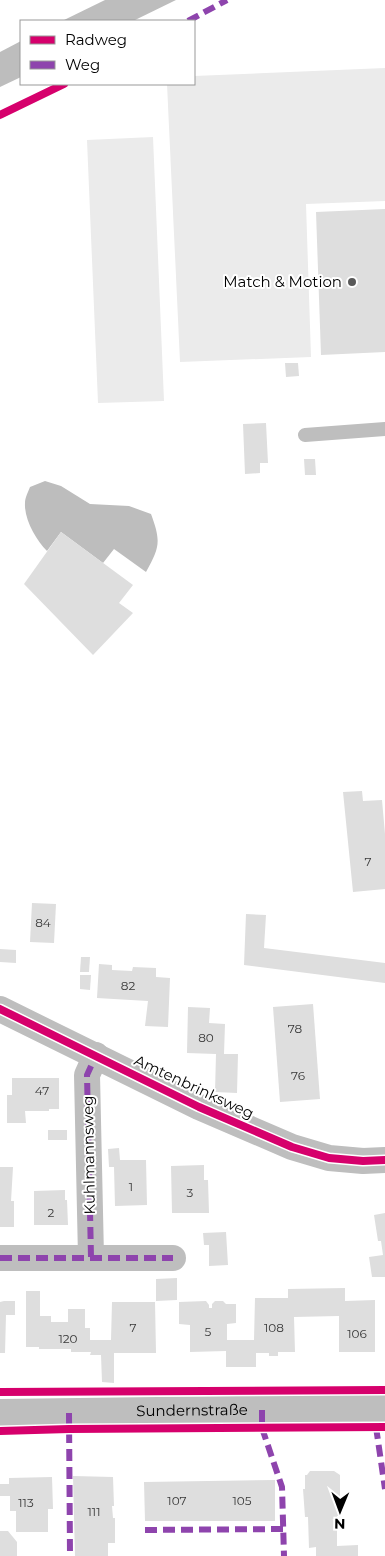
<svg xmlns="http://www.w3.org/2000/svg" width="385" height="1556" viewBox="0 0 385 1556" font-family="Montserrat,sans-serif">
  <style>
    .green { fill: #ebebeb }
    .water { fill: #bdbdbd }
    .building { fill: #dedede }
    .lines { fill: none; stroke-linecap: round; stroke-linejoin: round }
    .service { stroke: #bebebe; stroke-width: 14 }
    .minor { stroke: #bebebe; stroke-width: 26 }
    .tertiary { stroke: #bebebe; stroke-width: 28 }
    .quiet { stroke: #8e44ad; stroke-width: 6; stroke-dasharray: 12 6; stroke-linecap: butt }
    .cycleway-casing { stroke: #fff; stroke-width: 11 }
    .cycleway { stroke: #d6006c; stroke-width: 8 }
    .poi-dot { fill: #595959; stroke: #fff; stroke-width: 2 }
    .labels { text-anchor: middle; stroke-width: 4; stroke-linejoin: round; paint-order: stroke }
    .number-label { font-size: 12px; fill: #383838 }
    .poi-label { font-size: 15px; fill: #000; stroke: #fff; text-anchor: end }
    .street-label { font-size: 15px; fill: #000; stroke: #fff }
  </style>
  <rect width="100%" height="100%" fill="#fff"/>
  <g class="green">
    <path d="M385,68v133l-79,3 5,153 -131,5 -13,-278h27v-8z"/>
    <path d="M153,137l11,264 -66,2 -11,-263z"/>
  </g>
  <g class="water">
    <path d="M105,0h71l-43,21h-71z"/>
    <path d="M21,41v36l-21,10v-35z"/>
    <path d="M45,481l16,5 29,18 39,2 22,8c10,27 9,33 -5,58l-32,-23 -11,14 -42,-31 -14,19c-11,-11 -23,-32 -22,-48 0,-5 3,-11 5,-16z"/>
  </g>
  <g class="building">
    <path d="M385,209v143l-64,3 -5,-143z"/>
    <path d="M285,363h13l1,13 -13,1z"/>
    <path d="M266,423l2,40h-8v10l-15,1 -2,-50z"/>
    <path d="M304,459h11l1,16h-11z"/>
    <path d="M61,532l72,53 -14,18 14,10 -40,42 -69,-71z"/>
    <path d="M362,791l1,10 19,-1 3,34v55l-32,3 -10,-100z"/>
    <path d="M32,903l24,1 -2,39 -24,-1z"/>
    <path d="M246,914l20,1 -2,33 121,15v20l-141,-18z"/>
    <path d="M0,949l16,1v13l-16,-1z"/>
    <path d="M81,957h9l-1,15h-9z"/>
    <path d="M99,964l13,1v5l20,1 1,-4 23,1v9l14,1 -2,49 -23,-1 3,-25 -51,-3z"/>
    <path d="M80,975h11l-1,15 -10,-1z"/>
    <path d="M313,1004l7,95 -40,3 -7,-95z"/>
    <path d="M188,1007l22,1 -1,15 16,1 -1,30h14l-1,39 -22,-1 1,-38 -29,-1z"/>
    <path d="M12,1078h47v31h-10v2h-24l1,12h-19v-28h5z"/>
    <rect x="48" y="1130" width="19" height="10"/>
    <path d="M119,1148l1,12h26l1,45 -32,1 -1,-39h-5l-1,-18z"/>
    <path d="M204,1165v15h4l1,33h-37l-1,-47z"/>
    <path d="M0,1167h13l-2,34h3v26h-14z"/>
    <path d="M65,1190v10h2l1,25h-34v-34z"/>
    <path d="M385,1213v64h-13l-3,-20 14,-2 -2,-14h-3l-4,-26z"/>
    <path d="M226,1232l2,33 -19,1v-21h-5l-1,-12z"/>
    <path d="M177,1278v22l-21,1v-22z"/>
    <path d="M345,1288v13l30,-1v52h-36v-36l-45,1 1,35h-17v4h-9v-3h-13v14h-30v-16l-36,1v-27l-11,-1v-22l27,-1 3,4v3h3v-4l3,-3h8l3,3h10v19l-9,1v16h27l1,-42h33v-9z"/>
    <path d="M26,1291h14v25h11v6h17v-13h17v19h5v12h21l1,-38h43l1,51h-42v30l-12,-1 -1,-27h-11l1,-3h-20v-3h-32v-2h-13z"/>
    <path d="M4,1301h11v14h-9l-1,38h-5v-51z"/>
    <path d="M310,1471h24l6,4v41h-3v30l21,-1v11h-42v-9l-7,1 -1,-31h-3l-2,-28h2v-14h2z"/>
    <path d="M73,1476l40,1 1,29h-2l1,12h2v25h-7v13h-33z"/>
    <path d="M52,1477l1,32h-5v23h-32v-21h-6v-15h-10v-12h9v-6z"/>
    <path d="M275,1480v41h-130l-1,-39z"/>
    <path d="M0,1531h8l9,11v14h-17z"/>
  </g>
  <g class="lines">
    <path class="service" d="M305,435l80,-6"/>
    <g class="minor">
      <path d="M0,1009l199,98 93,40 37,11 34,3 22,-1"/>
      <path d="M91,1257l-4,-182 9,-20"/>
      <path d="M0,1258h173"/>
    </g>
    <path class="tertiary" id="s1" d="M0,1413l385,-5"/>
    <g class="quiet">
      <path d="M188,21l39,-21"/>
      <path d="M91,1257l-4,-182 9,-20"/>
      <path d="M0,1258h173"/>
      <path d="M262,1410v18l20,59 2,69"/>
      <path d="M69,1413l1,143"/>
      <path d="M376,1427l9,62"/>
      <path d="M145,1530l138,-1"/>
    </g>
    <defs>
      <g id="cycleway">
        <path d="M0,115l64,-31"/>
        <path d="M0,1009l199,98 93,40 37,11 34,3 22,-1"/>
        <path d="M0,1392l385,-2"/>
        <path d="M0,1431l69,-2 316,-2"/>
      </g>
    </defs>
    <use href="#cycleway" class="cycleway-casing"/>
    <use href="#cycleway" class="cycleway"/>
  </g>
  <circle class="poi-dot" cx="352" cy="282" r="5"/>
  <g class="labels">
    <g class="number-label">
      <text x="368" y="866">7</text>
      <text x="43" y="927">84</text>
      <text x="128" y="990">82</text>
      <text x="295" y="1033">78</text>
      <text x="206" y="1042">80</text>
      <text x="298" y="1080">76</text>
      <text x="42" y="1095">47</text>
      <text x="131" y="1191">1</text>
      <text x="190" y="1197">3</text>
      <text x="51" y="1217">2</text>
      <text x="133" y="1332">7</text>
      <text x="274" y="1332">108</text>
      <text x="208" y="1336">5</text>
      <text x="357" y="1338">106</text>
      <text x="68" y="1343">120</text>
      <text x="177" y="1505">107</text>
      <text x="242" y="1505">105</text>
      <text x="26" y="1507">113</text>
      <text x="94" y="1516">111</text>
    </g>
    <g class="poi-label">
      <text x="342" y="287">Match &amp; Motion</text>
    </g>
    <g class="street-label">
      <text transform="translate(194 1087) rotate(25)" y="5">Amtenbrinksweg</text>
      <text transform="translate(89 1155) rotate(-91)" y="5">Kuhlmannsweg</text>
      <text dy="5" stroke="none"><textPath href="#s1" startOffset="192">Sundernstraße</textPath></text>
    </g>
  </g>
  <rect x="20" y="20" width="175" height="65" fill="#ffffff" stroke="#999999"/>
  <rect x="30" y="36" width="25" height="8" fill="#d6006c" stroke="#999999"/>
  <text x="65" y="45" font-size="15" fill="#000000">Radweg</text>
  <rect x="30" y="61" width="25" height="8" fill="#8e44ad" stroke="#999999"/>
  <text x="65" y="70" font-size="15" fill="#000000">Weg</text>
  <g transform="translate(340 1511) rotate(181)" stroke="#ffffff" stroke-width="4" paint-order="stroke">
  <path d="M0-4L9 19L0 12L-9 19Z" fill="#000000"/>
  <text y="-8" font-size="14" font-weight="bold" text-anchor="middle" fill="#000000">N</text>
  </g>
</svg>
